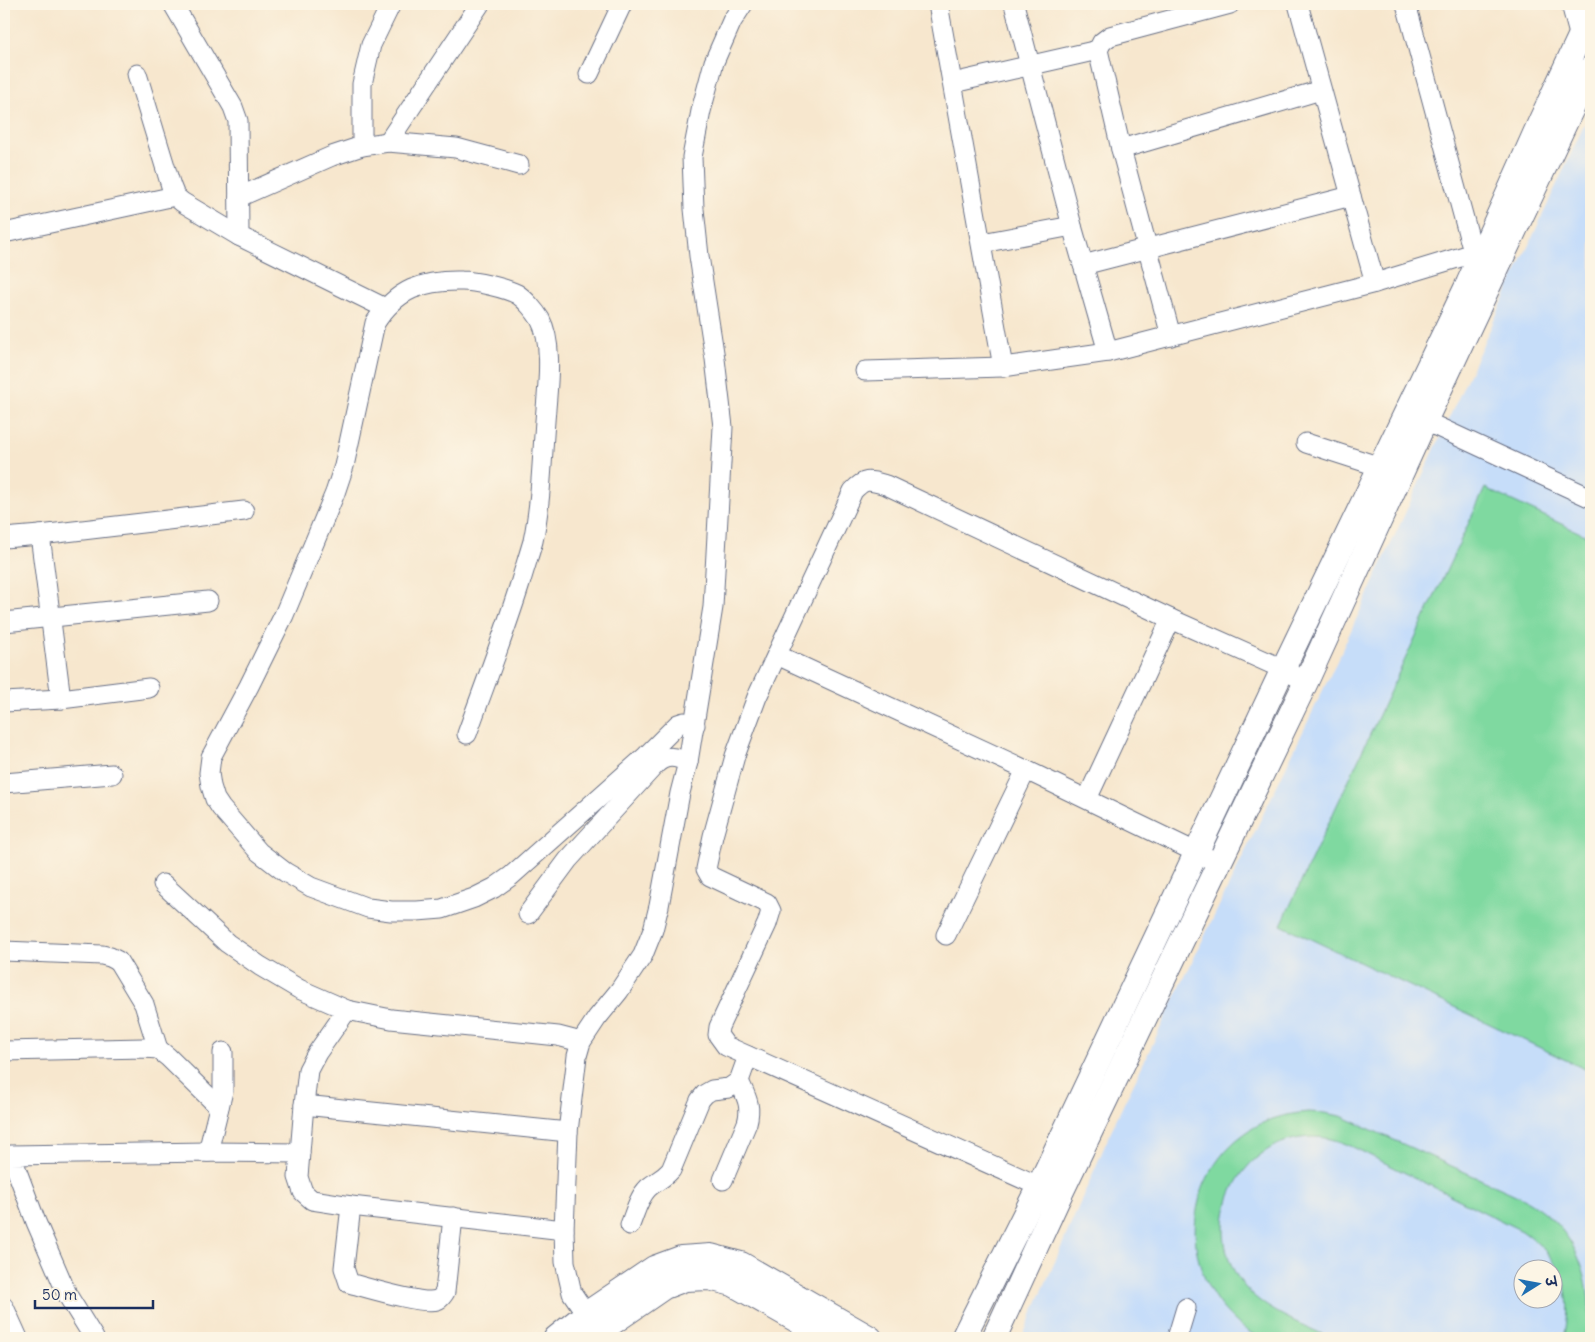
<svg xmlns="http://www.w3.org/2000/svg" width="1595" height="1342" viewBox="0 0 1595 1342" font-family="Delius,'Playpen Sans Deva',sans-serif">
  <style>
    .built { fill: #c6ddf9; fill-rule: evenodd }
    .green { fill: #7fd9a0; stroke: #4d847f }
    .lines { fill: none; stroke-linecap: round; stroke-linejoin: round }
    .minor-casing { stroke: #686f85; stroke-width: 21 }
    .major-casing { stroke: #686f85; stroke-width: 26 }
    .minor { stroke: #fff; stroke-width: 19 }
    .major { stroke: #fff; stroke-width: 24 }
  </style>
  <rect width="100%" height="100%" fill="#fcf5e5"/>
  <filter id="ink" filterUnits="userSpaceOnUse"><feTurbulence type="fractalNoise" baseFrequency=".02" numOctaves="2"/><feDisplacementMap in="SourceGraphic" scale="10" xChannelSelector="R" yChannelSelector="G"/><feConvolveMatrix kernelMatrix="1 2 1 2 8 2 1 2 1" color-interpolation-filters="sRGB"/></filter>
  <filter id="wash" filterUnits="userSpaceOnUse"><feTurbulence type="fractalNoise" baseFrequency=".0096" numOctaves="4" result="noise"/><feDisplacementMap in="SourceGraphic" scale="20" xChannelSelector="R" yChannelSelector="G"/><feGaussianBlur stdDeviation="1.12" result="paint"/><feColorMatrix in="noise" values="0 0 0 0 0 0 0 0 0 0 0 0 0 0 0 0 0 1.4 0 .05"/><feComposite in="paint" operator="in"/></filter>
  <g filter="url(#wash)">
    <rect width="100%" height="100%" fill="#f7e7ce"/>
    <path class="built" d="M1591,110v1228h-569l93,-216 221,-459zM1522,1270h30v30h-30z"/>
    <g class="green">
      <path d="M1485,488l106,50v534l-310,-147z"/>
      <path d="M1308,1112l16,1 17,3 179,81c55,28 75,79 68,141h-24c11,-47 -2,-79 -42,-107l-165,-82c-14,-7 -28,-12 -44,-12 -74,1 -114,86 -72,145 19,27 60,42 90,56 -17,0 -33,0 -50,0 -6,0 -13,1 -19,0 -16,-5 -31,-20 -41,-32 -43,-55 -31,-135 26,-174 18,-13 39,-18 61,-20z"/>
    </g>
  </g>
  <g filter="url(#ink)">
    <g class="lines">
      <defs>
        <g id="minor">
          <path d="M173,4l60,103 5,14 1,115 146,72"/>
          <path d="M938,4l65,363"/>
          <path d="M1014,4l58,222 36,126 267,-69 109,-33"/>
          <path d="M1298,4l77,279"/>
          <path d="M1406,4l67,248"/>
          <path d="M1571,4l9,34"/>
          <path d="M137,74l34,112 4,10 7,6 57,34"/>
          <path d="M589,74l33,-70"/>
          <path d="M953,83l145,-33"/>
          <path d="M388,142l92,-138"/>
          <path d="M362,146v-62l9,-39 20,-41"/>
          <path d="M1121,149l200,-59"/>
          <path d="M239,197l93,-41 30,-10 26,-4 68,6 63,17"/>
          <path d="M4,233l171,-37"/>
          <path d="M982,243l90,-17"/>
          <path d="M1083,265l268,-69"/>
          <path d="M1171,336l-50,-187 -23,-99 4,-8 8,-6 120,-32"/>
          <path d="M865,371l138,-4 105,-15"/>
          <path d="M1425,421l166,77"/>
          <path d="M1306,443l87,28"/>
          <path d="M40,535l21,164"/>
          <path d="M4,538l36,-3 204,-24"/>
          <path d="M4,622l204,-21"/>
          <path d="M777,655l249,115 182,88"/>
          <path d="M4,702l57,-3 88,-11"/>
          <path d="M467,734c18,-50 37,-99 53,-150 4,-14 9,-29 13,-43 9,-43 9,-89 13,-132 2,-26 7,-66 -6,-90 -5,-8 -15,-20 -23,-25 -12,-6 -42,-13 -55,-13 -39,-1 -65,8 -87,42l-31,143 -9,27 -51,122 -35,71 -38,71 -2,16 2,13 4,13 6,9 38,44 26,20 26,15 57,21 23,3h26l25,-2 32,-11 20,-10 17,-12 135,-120 32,-32 6,-2 11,3"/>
          <path d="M4,783l108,-9"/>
          <path d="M1087,799l84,-180"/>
          <path d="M163,884l64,59 33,23 39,23 48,21 44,9 167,17 23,6"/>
          <path d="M528,914l40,-54 88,-96c11,-10 20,-7 32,-2"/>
          <path d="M946,935l80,-165"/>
          <path d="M4,951l98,4 8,2 8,4 26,43 14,45"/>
          <path d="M347,1010l-30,43 -9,17 -4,35 -6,72 5,15 9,8 39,6 213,24"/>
          <path d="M4,1051l140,-3 14,1 10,8 51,50"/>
          <path d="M304,1105l264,27"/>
          <path d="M208,1152l15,-61v-39"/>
          <path d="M723,1180l24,-57c5,-18 -1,-26 -8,-42"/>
          <path d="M1052,1192l-326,-146 -8,-11 1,-8 48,-103 4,-13 -4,-8 -57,-27 -4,-7 7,-33 22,-80 22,-59 96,-206c12,-13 16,-11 33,-6l285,134 112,50 23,13"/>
          <path d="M351,1206l-7,62 5,15c16,4 74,22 88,17 4,-1 5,-4 8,-8l8,-75"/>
          <path d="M630,1225c5,-12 8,-27 18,-37 8,-7 14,-8 23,-18l29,-70 5,-6 7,-4 17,-2 10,-7 9,-25"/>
          <path d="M4,1307l14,31"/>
          <path d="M593,1324l-21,-31 -7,-31 -1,-32 4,-98 9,-76 4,-14 16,-24 22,-27 24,-36 10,-25 6,-24 21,-113 8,-31 25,-155 10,-180 -8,-68 -16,-103 -5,-47 -2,-52 9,-46 13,-49 18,-41 11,-17"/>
          <path d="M94,1338l-26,-42 -32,-74 -25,-67 197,-3 92,1"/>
          <path d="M1177,1338l9,-30"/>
        </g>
        <g id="major">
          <path d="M556,1338l30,-24 68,-46 27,-10 30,-2 30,8 129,74"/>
          <path d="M590,1338l74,-51 21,-8 24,-1 24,6 95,54"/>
          <path d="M963,1338l76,-152 244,-517 185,-385 73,-164 50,-107"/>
          <path d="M994,1338l63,-137 249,-519 119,-261 166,-353"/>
        </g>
      </defs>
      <use href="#minor" class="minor-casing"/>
      <use href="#major" class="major-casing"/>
      <use href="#minor" class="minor"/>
      <use href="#major" class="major"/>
    </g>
  </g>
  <rect width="1595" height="1342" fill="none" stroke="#fcf5e5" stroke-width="20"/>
  <g transform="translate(1538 1284) rotate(79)"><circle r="24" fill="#fcf5e5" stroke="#a2a6af"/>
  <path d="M0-4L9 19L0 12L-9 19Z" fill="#1f6fb2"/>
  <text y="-8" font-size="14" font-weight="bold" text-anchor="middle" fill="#1b2f5e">उ</text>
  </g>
  <path d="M35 1300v8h118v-8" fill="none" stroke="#1b2f5e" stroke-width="2.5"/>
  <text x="42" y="1300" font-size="15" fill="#1b2f5e" stroke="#fcf5e5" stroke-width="4" paint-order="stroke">50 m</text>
</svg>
